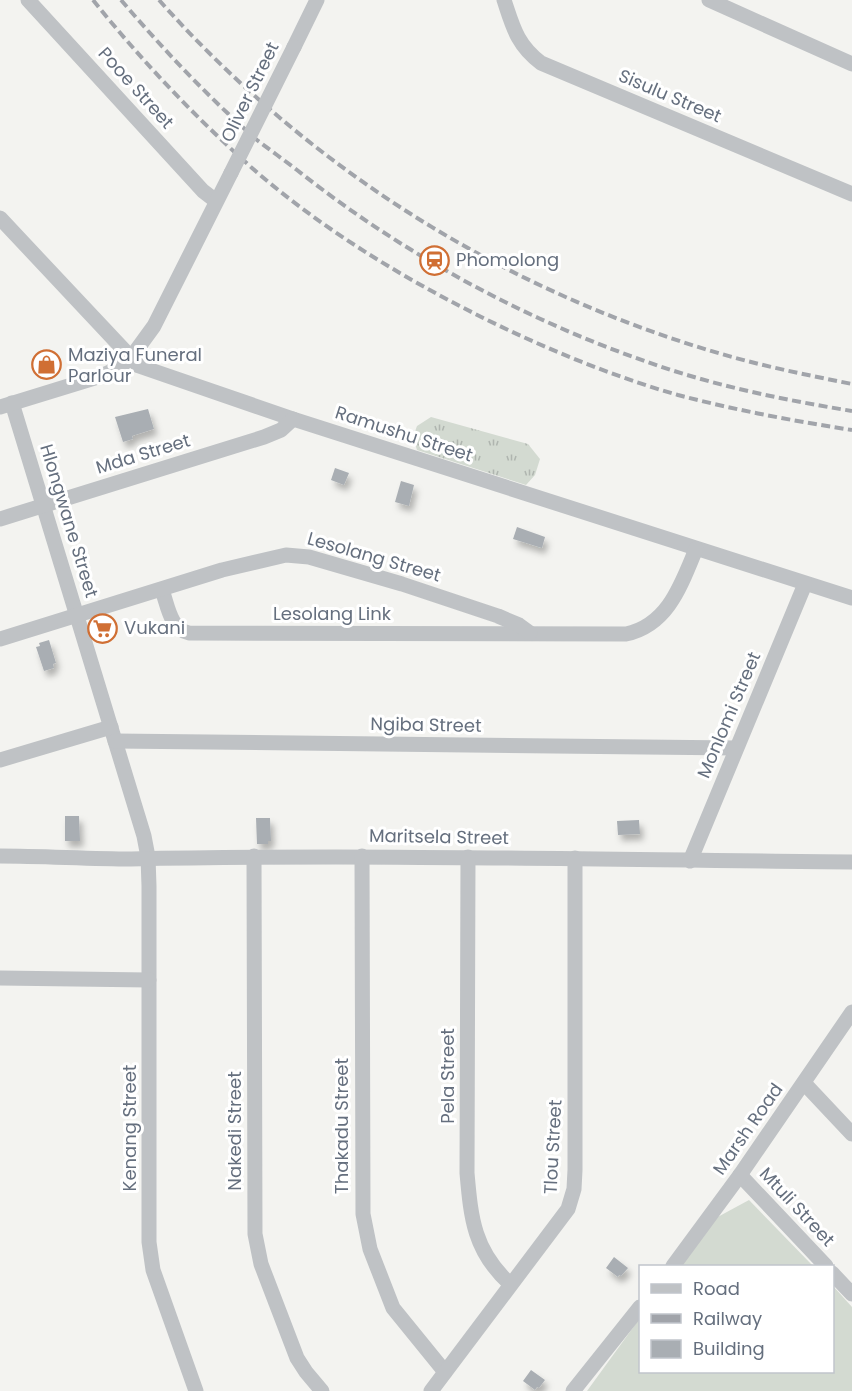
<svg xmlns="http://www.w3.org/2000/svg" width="852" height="1391" viewBox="0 0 852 1391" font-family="Poppins,sans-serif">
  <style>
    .grass { fill: url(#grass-tufts) }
    .garden { fill: #d3dad1 }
    .building { fill: #a9aeb3; filter: url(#shadow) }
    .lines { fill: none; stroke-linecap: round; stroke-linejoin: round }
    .minor { stroke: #bfc2c5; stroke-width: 15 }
    .rail { stroke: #a1a4aa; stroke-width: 4; stroke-dasharray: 9 4.5; stroke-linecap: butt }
    .minor-bridge { stroke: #bfc2c5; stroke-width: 15 }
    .labels { text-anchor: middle; stroke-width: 6; stroke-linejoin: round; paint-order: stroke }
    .street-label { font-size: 18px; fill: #656f7e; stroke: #fff }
    .poi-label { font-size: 18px; fill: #656f7e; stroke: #fff; text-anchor: start }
  </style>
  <defs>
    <pattern id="grass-tufts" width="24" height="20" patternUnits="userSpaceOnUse" patternTransform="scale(1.5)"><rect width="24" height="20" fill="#d3dad1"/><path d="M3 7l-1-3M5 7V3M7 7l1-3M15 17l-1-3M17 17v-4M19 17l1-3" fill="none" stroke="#afb5af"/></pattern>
    <filter id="shadow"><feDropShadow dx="3.5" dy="6" stdDeviation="3" flood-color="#0004"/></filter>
  </defs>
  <rect width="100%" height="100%" fill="#f3f3f0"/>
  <path class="grass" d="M431,417l97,27 12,15 -5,16 -9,10 -109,-35 -4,-13 4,-11z"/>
  <g class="garden">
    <path d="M749,1200l64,66h-134l35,-47z"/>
    <path d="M833,1286l19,21v84h-265l53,-73v54h192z"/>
  </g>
  <g class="building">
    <path d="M148,409l6,20 -22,7 1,3 -10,3 -8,-25z"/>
    <path d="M335,468l14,5 -5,12 -13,-5z"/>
    <path d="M401,481l13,4 -5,21 -14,-4z"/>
    <path d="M517,527l28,10 -3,11 -29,-9z"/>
    <path d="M49,640l7,23 -3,1 1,4 -10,3 -8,-24 4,-1 -1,-3z"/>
    <path d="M65,816h14l1,25h-15z"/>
    <path d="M256,818h14l1,23h-3v3h-11z"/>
    <path d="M639,820l1,14 -22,1 -1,-14z"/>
    <path d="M614,1257l14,11 -7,8 -2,-1 -1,2 -12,-9z"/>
    <path d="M531,1370l14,10 -6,8 -2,-1 -2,3 -12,-9z"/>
  </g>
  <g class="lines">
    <g class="minor">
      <path d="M28,0l175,191 13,10"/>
      <path d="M504,0c9,27 13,45 37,63l311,131"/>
      <path d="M709,0l143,64"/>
      <path d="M294,47l23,-47"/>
      <path d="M0,218l139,148 154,53 559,179"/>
      <path d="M12,403l132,433 4,21 1,29v356l4,28 43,121"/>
      <path d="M0,407l101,-31 15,-7 14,-10 24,-33 77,-153"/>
      <path d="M0,519l264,-82 17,-7 12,-11"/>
      <path d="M162,590c6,16 8,39 27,43l437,1c42,-9 55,-49 70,-85"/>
      <path d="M0,639l222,-69 64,-15 23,2 93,27 96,32 21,9 11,8"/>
      <path d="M115,741l621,7"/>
      <path d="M0,760l111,-33"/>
      <path d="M0,856c44,0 88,3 131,3 241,-5 481,1 721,3"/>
      <path d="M254,856l1,378 6,30 36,94 9,14 16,19"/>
      <path d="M362,856l1,358 7,35 23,59 52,64"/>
      <path d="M468,857l-1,316c4,46 7,78 43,111"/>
      <path d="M690,861l115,-277"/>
      <path d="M0,978l149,2"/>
      <path d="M804,1083l48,51"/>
      <path d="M740,1175l86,91"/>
      <path d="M673,1266l67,-91 112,-163"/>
      <path d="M832,1273l20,21"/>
      <path d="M431,1391l137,-182 6,-20 1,-19v-312"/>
      <path d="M573,1391l67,-84"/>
    </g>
    <g class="rail">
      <path d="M93,0c48,60 101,116 159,168 79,69 174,124 269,168 51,23 104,44 157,59 57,15 116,26 174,35"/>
      <path d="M121,0c42,49 87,97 136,140 13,10 27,20 40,30 111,88 239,156 374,200 59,19 120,31 181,41"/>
      <path d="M159,0c153,172 352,295 573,357 40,11 80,19 120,27"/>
    </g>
    <path class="minor-bridge" d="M231,173l63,-126"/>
  </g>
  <defs>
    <symbol id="station-ring" viewBox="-11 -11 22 22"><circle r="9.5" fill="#fff" stroke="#d06f34" stroke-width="1.5"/><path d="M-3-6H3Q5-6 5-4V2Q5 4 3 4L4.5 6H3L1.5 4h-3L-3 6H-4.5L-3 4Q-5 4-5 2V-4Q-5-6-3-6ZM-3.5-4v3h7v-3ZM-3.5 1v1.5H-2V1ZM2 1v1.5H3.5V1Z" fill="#d06f34"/></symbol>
    <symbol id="shop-ring" viewBox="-11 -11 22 22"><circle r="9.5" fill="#fff" stroke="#d06f34" stroke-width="1.5"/><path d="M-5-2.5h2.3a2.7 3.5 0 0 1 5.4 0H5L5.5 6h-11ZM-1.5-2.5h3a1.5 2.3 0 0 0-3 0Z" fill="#d06f34"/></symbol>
    <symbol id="supermarket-ring" viewBox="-11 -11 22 22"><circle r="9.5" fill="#fff" stroke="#d06f34" stroke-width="1.5"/><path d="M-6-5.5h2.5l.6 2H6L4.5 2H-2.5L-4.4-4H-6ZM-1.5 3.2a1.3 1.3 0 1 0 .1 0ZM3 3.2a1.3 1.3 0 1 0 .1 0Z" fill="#d06f34"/></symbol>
  </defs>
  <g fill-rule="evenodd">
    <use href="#station-ring" x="418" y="244" width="33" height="33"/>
    <use href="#shop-ring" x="30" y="348" width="33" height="33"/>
    <use href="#supermarket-ring" x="86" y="612" width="33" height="33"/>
  </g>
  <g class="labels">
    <g class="street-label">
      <text transform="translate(136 88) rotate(48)" y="6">Pooe Street</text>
      <text transform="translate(250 92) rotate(-64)" y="6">Oliver Street</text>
      <text transform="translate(670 96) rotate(23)" y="6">Sisulu Street</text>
      <text transform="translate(404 434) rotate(18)" y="6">Ramushu Street</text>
      <text transform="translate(143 454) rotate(-17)" y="6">Mda Street</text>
      <text transform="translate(69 521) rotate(73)" y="6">Hlongwane Street</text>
      <text transform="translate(374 557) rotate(16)" y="6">Lesolang Street</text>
      <text x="332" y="620">Lesolang Link</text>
      <text transform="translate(729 715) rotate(-67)" y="6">Monlomi Street</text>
      <text transform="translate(426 725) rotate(1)" y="6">Ngiba Street</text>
      <text transform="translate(439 837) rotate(1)" y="6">Maritsela Street</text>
      <text transform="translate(448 1076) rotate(-90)" y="6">Pela Street</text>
      <text transform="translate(342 1126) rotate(-90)" y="6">Thakadu Street</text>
      <text transform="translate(130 1128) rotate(-90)" y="6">Kenang Street</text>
      <text transform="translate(748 1129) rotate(-55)" y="6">Marsh Road</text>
      <text transform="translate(235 1131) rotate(-90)" y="6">Nakedi Street</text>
      <text transform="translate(553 1147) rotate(-87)" y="6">Tlou Street</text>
      <text transform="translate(797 1207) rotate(47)" y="6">Mtuli Street</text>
    </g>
    <g class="poi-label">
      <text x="456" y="266">Phomolong</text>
      <text x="68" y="361">Maziya Funeral<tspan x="68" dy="21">Parlour</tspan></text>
      <text x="124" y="634">Vukani</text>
    </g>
  </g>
  <rect x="639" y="1265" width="195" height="108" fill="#ffffff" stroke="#c1c5cb" stroke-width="1.5"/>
  <rect x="651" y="1284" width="30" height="9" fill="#bfc2c5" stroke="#c1c5cb" stroke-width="1.5"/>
  <text x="693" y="1295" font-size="18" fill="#656f7e">Road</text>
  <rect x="651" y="1314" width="30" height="9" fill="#a1a4aa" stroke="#c1c5cb" stroke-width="1.5"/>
  <text x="693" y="1325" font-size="18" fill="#656f7e">Railway</text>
  <rect x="651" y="1340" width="30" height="18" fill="#a9aeb3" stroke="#c1c5cb" stroke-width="1.5"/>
  <text x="693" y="1355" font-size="18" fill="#656f7e">Building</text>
</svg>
